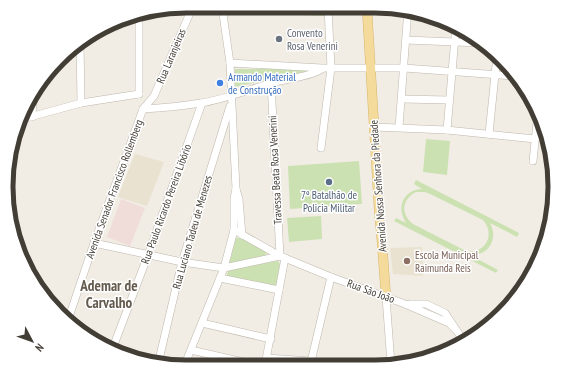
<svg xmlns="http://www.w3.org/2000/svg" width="561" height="373" viewBox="0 0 561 373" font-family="'PT Sans Narrow',sans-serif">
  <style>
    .education { fill: #e9e2d0 }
    .medical { fill: #f0dcd9 }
    .green { fill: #cce1b1; fill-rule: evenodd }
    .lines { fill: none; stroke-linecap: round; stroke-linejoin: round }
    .minor-casing { stroke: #beb7ac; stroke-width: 8 }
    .major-casing { stroke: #d7b66d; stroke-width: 10 }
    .minor { stroke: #fff; stroke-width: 7 }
    .major { stroke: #f4da9b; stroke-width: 9 }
    .worship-dot { fill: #6b7280; stroke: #fff; stroke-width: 1.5 }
    .shop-dot { fill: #3f7fe0; stroke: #fff; stroke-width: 1.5 }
    .service-dot { fill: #5c6f8a; stroke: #fff; stroke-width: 1.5 }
    .education-dot { fill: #8d6e63; stroke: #fff; stroke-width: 1.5 }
    .labels { text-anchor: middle; stroke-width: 3; stroke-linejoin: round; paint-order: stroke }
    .worship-label { font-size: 11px; fill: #5b616d; stroke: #fff; text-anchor: start }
    .street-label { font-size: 11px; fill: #423d35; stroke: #fff }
    .shop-label { font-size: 11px; fill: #366cbe; stroke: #fff; text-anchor: start }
    .service-label { font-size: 11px; fill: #4e5e75; stroke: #fff }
    .education-label { font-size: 11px; fill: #785e54; stroke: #fff; text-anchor: start }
    .district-label { font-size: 15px; font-weight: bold; fill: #645b4e; stroke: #fff }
    .rim { fill: none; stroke: #423d35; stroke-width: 5 }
  </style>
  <rect width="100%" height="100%" fill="#f1ede5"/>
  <g class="education">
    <path d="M135,154l29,8 -17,44 -29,-9z"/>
    <path d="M422,247l1,29 -30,-2 -3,-26z"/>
  </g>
  <path class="medical" d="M121,199l24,9 -15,38 -23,-9z"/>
  <g class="green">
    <path d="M227,7l98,1v8l-97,-4z"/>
    <path d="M235,69h82l-82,18z"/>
    <path d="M426,139l24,2 -3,34 -24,-3z"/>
    <path d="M359,161l3,43 -72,5 -2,-43z"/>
    <path d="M416,180l103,53 -2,4 -27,-14c9,16 -2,33 -20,32l28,15 -2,3 -102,-52 2,-3 10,5c-10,-16 -3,-33 16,-34l-8,-5zM416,192h9l5,2 53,26c13,15 2,34 -17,31l-53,-27c-13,-10 -11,-25 3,-32z"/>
    <path d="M321,216l1,23 -33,3 -2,-24z"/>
    <path d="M236,238h9l21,13v4l-37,9z"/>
    <path d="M278,261l2,3 -4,22 -50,-9 3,-8z"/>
  </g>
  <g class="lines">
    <defs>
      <g id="minor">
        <path d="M222,7l8,56"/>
        <path d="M406,40l74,3"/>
        <path d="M80,42l1,61"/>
        <path d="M271,83l9,173"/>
        <path d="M139,94v-80"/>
        <path d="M402,99l47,1"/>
        <path d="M143,109c19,-1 39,-3 58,-6 25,-4 49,-14 74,-21 11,-2 39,-7 47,-13"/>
        <path d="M32,117l1,-22"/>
        <path d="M19,120l62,-17 58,-9"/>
        <path d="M374,127l73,3 88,9"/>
        <path d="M399,127l9,-118"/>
        <path d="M447,130l9,-104"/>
        <path d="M489,134l8,-79"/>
        <path d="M321,148l10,-80 -3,-60"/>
        <path d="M533,161l5,-48"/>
        <path d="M236,189l3,10 3,36"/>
        <path d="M234,230l46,26 51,21 74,27 44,19 6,6"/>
        <path d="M94,243l88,19 42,6 56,-12"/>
        <path d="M220,278l59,12"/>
        <path d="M386,297l5,67"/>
        <path d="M410,304h16l19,9 18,27"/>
        <path d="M68,320l26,-77 49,-134 11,-13 39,-90"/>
        <path d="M202,323l69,16"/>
        <path d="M112,350l36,-95 54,-152"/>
        <path d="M191,350l66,15"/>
        <path d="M267,358l44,3"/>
        <path d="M158,364l24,-102 48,-156"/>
        <path d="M185,364l39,-96 10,-38v-32l2,-9 -6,-126 92,5h82l109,8"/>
        <path d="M265,365l20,-107"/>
        <path d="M310,366l21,-89"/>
      </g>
      <path id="major" d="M367,9l12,200 3,34 4,54"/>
    </defs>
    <use href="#minor" class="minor-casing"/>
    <use href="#major" class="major-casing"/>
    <use href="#minor" class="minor"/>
    <use href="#major" class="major"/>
  </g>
  <circle class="worship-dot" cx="279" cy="39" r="4"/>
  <circle class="shop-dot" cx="220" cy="83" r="4"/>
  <circle class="service-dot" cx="329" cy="182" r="4"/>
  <circle class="education-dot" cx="407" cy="261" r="4"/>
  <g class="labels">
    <g class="worship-label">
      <text x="287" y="37">Convento<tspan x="287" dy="13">Rosa Venerini</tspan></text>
    </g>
    <g class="street-label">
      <text transform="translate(171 56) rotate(-67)" y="4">Rua Laranjeiras</text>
      <text transform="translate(275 170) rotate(-93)" y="4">Travessa Beata Rosa Venerini</text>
      <text transform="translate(378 186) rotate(-94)" y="4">Avenida Nossa Senhora da Piedade</text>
      <text transform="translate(114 189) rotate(-70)" y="4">Avenida Senador Francisco Rollemberg</text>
      <text transform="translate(166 204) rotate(-70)" y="4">Rua Paulo Ricardo Pereira Libório</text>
      <text transform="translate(192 232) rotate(-74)" y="4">Rua Luciano Tadeu de Menezes</text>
      <text transform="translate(371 291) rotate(20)" y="4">Rua São João</text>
    </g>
    <g class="shop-label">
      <text x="228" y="81">Armando Material<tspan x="228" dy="13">de Construção</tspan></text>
    </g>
    <g class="service-label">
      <text x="329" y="199">7º Batalhão de<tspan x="329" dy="13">Policia Militar</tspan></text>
    </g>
    <g class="education-label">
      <text x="415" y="259">Escola Municipal<tspan x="415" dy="13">Raimunda Reis</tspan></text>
    </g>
    <g class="district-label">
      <text x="109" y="291">Ademar de<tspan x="109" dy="17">Carvalho</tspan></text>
    </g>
  </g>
  <path d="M0 0H561V373H0ZM186 13H375A173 173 0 0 1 548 186V187A173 173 0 0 1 375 360H186A173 173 0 0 1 13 187V186A173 173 0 0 1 186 13Z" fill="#fff" fill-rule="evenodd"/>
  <path class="rim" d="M186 13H375A173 173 0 0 1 548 186V187A173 173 0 0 1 375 360H186A173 173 0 0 1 13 187V186A173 173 0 0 1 186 13Z"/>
  <g transform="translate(32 341) rotate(131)" stroke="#ffffff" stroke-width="3" paint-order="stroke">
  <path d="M0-3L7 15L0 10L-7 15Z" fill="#423d35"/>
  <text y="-6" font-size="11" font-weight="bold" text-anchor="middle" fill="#423d35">N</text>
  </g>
</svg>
